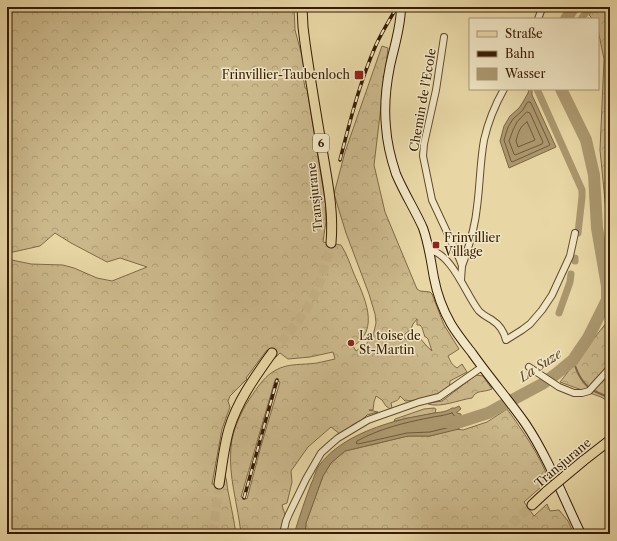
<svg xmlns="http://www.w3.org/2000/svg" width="617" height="541" viewBox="0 0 617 541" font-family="'Libre Caslon Text',serif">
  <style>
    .forest { fill: url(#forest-crowns); stroke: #806947; fill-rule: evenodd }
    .water { fill: #ab976e; stroke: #7c6544 }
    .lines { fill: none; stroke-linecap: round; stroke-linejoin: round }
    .shore { stroke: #705939; stroke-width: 1 }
    .stream { stroke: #7c6544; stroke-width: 2 }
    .canal { stroke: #ab976e; stroke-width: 7 }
    .river { stroke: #ab976e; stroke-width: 12 }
    .primary-tunnel { stroke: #c4b185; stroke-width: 9; stroke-dasharray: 9 4.5; stroke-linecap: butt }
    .street-casing { stroke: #624a2c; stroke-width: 8 }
    .secondary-casing { stroke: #361b04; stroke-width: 10 }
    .primary-casing { stroke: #361b04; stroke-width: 11 }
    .street { stroke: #f0e5c4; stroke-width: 6 }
    .secondary { stroke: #f0e5c4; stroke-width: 8 }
    .primary { stroke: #e8d7a5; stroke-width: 9 }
    .rail-casing { stroke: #361b04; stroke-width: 3.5 }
    .rail { stroke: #f0e5c4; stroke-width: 2; stroke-dasharray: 6; stroke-linecap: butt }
    .primary-bridge-casing { stroke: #361b04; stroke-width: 11; stroke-linecap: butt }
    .primary-bridge { stroke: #e8d7a5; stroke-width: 9 }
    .poi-dot { fill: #8f2418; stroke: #f0e5c4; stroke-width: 1.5 }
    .labels { text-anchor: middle; stroke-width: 3; stroke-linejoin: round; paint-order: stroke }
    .shield { fill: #f0e5c4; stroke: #6e583e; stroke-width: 1 }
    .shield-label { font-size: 11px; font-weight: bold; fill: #361b04 }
    .poi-label { font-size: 12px; fill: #361b04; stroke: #f0e5c4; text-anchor: start }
    .street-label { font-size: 12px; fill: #361b04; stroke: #f0e5c4 }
    .water-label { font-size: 13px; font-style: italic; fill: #5f4629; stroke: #f0e5c4 }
  </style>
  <defs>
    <pattern id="forest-crowns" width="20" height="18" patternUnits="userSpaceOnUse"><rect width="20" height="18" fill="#cab78a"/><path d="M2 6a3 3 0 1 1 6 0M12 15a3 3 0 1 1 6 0" fill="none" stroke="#ae9d75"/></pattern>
  </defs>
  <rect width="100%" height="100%" fill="#e8d7a5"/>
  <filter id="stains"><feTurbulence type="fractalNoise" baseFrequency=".005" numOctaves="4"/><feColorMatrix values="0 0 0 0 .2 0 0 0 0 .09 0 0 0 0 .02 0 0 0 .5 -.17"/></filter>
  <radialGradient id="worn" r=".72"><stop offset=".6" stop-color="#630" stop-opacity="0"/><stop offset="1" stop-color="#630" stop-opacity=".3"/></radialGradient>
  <g class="forest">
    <path d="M7,7h287l1,23 7,26 3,18 -2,1 2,13 2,1 19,117 -1,1 1,14 -3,21 18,3c6,9 9,19 13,29 10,22 27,56 -1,72l3,5 10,-7 7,-8 3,-13 -1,-9 -6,-20 -23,-61 -12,-39 11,-42 37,-106 6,2 -14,117 11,47 32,77 3,2 10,1 2,2 12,31 15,24 -11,7c3,6 3,8 9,12l5,-4 5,8 -17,9 -1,9c-13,8 -29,10 -44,11l-5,-5c-1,5 -5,5 -9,7l1,5 -2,1 -4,-3 -4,-6 -6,-4 -2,6 -1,8h-4l9,2 -11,3 -5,5 -10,5 -3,4 -9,5 -9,-7 -23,20 -17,24 1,11 -5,21 -5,2 3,10 -5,19h-39c-3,-29 -13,-58 -10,-87 1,-17 12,-40 22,-53 6,-9 13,-19 23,-24 12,-7 28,-5 41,-7 6,-1 12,-3 18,-4l-2,-7 -23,5 -22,2 -8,-6 -4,4 -9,-7 -21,28 1,1 -17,17 -2,5 2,6 -8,22 -10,55 12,1 1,-10c2,5 2,11 3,16 3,15 6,29 8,43h-229v-275l24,5 32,1 11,3 23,10 15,3 35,-14 -27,-9 -13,4 -36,-19 -16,-10 -15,13 -27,6 -6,-1zM417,319v6h3c3,3 3,7 5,12h1l2,2 4,12c-6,-5 -10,-11 -15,-16l-6,1 -4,3h-2l-1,-4 7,-6 2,-5zM275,380l5,2 -19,64 -14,53 -6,-2z"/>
    <path d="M594,7h16v236l-3,-22 -7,-71 4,-91 -6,-29v-11h-5l-4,-4z"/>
    <path d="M610,318v84l-9,-5 -41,-15z"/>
    <path d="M476,375l7,1 9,13c-9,4 -15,0 -20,9 -14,2 -31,10 -44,6l1,-1 13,-2z"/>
    <path d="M434,408l2,1 -1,4 -41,8 1,-2 29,-10z"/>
    <path d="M507,409c16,22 32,45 42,71l-25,22 10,14 13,-12 3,7 9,-1 9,11 6,13h-269l1,-11 17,-47 8,-13 14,-12 63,-15h22l26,-7 7,1 24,-8z"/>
  </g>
  <g class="water">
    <path d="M529,89h3v6l24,52 -47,21 -9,-27 4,-15 6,-10 9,-8 4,-6 5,-9z"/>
    <path d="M459,406l2,3 -4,3v1l4,1 -2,15 -29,7h-22l-63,15 -14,12 -8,13 -17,47 -1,11h-10v-3c5,-16 10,-31 16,-47 3,-5 4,-12 7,-17 20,-28 57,-41 90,-49 7,-1 14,-3 21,-4 8,-2 16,-1 23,-6h3z"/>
  </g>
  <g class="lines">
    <g class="shore">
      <path d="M528,102h2l1,1 19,42 -2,1 -36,16 -1,-1 -7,-21 4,-13 5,-8 9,-8z"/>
      <path d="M527,112l3,1 13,29 -1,2 -27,11 -1,-1 -5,-13 4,-11 4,-8z"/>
      <path d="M527,122l1,2 7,16 -17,7 -2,-6c2,-8 4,-15 11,-19z"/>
      <path d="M452,413l4,5 -1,6 -1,2 -24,6 -23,1 -49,11 -2,-1 1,-2c22,-12 46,-18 71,-23 9,-2 15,-2 24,-5z"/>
    </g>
    <path class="stream" d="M573,360c4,12 8,22 19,30 6,3 12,5 18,8"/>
    <g class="canal">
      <path d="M581,19l9,-12"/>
      <path d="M537,89l45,101v7l-4,36"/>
      <path d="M575,261v-3"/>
      <path d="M559,313l11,-31 1,-8"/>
    </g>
    <g class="river">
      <path d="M566,19l8,-12"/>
      <path d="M444,422h16l28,-9 54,-29 14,-10 17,-14 15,-22 19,-38v-14l-10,-58 -3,-53 -8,-35 -25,-51"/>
    </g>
    <g class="primary-tunnel">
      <path d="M272,353c14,-17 28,-33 39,-52 10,-18 15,-38 20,-58"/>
      <path d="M213,534l6,-50"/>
      <path d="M502,534l30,-29"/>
    </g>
    <defs>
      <g id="street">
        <path d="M538,19l3,-8"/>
        <path d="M444,37l-8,53 -12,54 -1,12 9,44 28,60 2,6 -1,14"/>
        <path d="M429,250c23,3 37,45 50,61 4,4 8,6 13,9 8,5 12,12 14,20l16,-10 8,-6 12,-14 10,-15 18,-39 5,-23"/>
        <path d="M462,266c7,-19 13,-38 15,-59 3,-22 3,-45 7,-67 4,-18 11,-35 20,-51"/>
        <path d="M529,367l30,20 15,6h8l7,-2 21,-23"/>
        <path d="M283,534l3,-13 3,-7 17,-35 15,-26 10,-9 7,-6 30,-18 51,-18 20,-5 43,-30"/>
      </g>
      <path id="secondary" d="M401,7c0,20 -7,40 -11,59 -4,20 -6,41 -4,61 1,16 5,32 10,47 8,19 19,36 27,54 6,17 8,34 11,50 3,16 9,32 17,46 6,10 14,20 21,29 17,24 36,46 53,70 23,34 38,74 56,111"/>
      <g id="primary">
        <path d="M302,7l1,20 2,16c5,35 11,70 17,106 5,31 12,62 9,94"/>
        <path d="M583,461l27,-21"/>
        <path d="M219,484c3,-18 5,-38 10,-55 9,-29 26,-52 43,-76"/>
        <path d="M532,505l15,-14"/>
      </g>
    </defs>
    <use href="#street" class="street-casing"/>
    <use href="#secondary" class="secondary-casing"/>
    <use href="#primary" class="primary-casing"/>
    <use href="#street" class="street"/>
    <use href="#secondary" class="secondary"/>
    <use href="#primary" class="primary"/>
    <defs>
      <g id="rail">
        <path d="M340,160c10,-39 20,-79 36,-115 6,-13 14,-26 21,-38"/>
        <path d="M244,498l33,-118"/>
      </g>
    </defs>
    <use href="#rail" class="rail-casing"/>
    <use href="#rail" class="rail"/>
    <defs>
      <path id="primary-bridge" d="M547,491l36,-30"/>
    </defs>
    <use href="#primary-bridge" class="primary-bridge-casing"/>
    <use href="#primary-bridge" class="primary-bridge"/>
  </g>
  <g class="poi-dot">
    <rect x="354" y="70" width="10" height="10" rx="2"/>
    <rect x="432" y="241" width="8" height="8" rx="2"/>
    <circle cx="351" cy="343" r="4"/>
  </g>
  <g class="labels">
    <rect class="shield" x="313" y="134" width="16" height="18" rx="3"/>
    <g class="shield-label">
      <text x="321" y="147">6</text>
    </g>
    <g class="poi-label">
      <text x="350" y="79" text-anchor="end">Frinvillier-Taubenloch</text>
      <text x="444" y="242">Frinvillier<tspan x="444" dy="14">Village</tspan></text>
      <text x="359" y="340">La toise de<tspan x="359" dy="14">St-Martin</tspan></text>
    </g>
    <g class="street-label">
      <text transform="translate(423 100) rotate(-80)" y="4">Chemin de l'Ecole</text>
      <text transform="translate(315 197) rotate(-96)" y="4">Transjurane</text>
      <text transform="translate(563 463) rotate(-40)" y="4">Transjurane</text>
    </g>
    <g class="water-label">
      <text transform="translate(540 365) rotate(-33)" y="5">La Suze</text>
    </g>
  </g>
  <rect width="617" height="541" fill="none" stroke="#e8d7a5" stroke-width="24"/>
  <rect x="8" y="8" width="601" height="525" fill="none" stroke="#361b04" stroke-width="2"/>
  <rect x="12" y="12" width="593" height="517" fill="none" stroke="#361b04"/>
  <rect x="469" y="18" width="130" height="72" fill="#f0e5c4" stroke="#a69477"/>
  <rect x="477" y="31" width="20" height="6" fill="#e8d7a5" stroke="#a69477"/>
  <text x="505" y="38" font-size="12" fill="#361b04">Straße</text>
  <rect x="477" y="51" width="20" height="6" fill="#361b04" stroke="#a69477"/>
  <text x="505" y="58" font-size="12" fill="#361b04">Bahn</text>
  <rect x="477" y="68" width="20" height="12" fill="#ab976e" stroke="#a69477"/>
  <text x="505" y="78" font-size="12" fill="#361b04">Wasser</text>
  <rect width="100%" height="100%" filter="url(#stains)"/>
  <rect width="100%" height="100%" fill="url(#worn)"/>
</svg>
